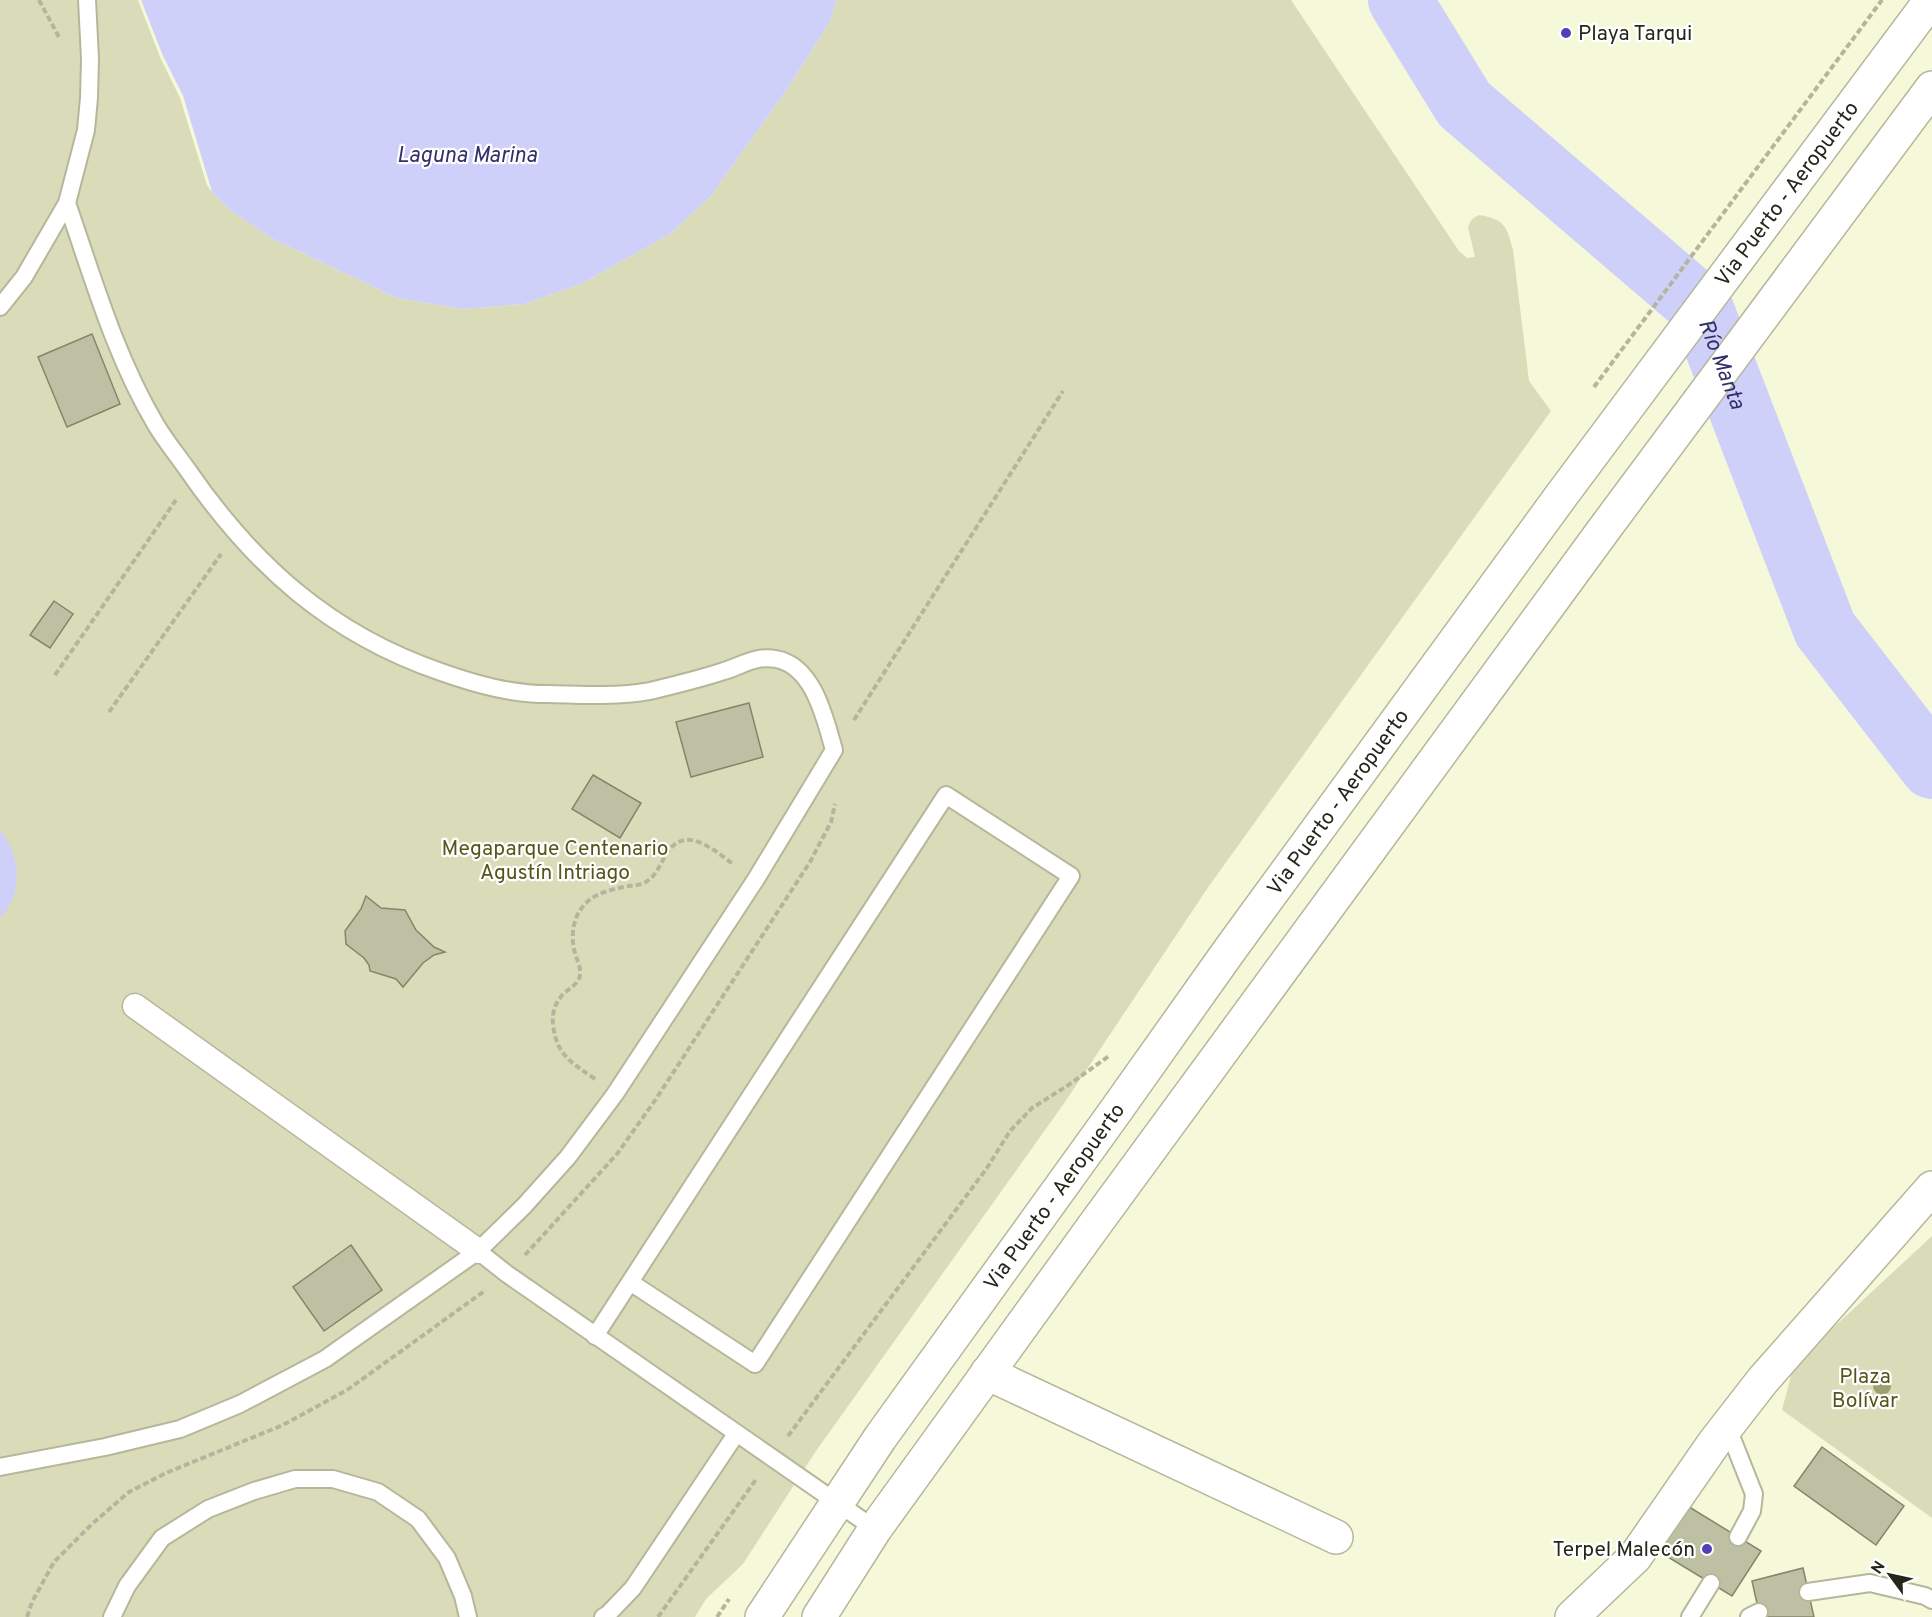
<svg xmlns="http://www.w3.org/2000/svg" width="1932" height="1617" viewBox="0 0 1932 1617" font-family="Overpass,sans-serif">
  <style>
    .green { fill: #dadcb9 }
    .water { fill: #ced0f9 }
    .pier { fill: #f6f8da }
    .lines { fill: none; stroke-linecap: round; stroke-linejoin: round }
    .river { stroke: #ced0f9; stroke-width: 64 }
    .building { fill: #bec0a3; stroke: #84866a; stroke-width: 1.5 }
    .service-casing { stroke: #b6b79a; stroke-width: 20 }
    .pedestrian-casing { stroke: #b6b79a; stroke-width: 27 }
    .minor-casing { stroke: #b6b79a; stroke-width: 36 }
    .tertiary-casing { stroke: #b6b79a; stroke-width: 36 }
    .primary-casing { stroke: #b6b79a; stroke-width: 36 }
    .path { stroke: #b4b59d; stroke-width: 4; stroke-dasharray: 6 3; stroke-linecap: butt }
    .service { stroke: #fff; stroke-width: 16 }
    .pedestrian { stroke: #fff; stroke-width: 24 }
    .minor { stroke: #fff; stroke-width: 33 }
    .tertiary { stroke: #fff; stroke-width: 33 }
    .primary { stroke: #fff; stroke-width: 33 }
    .tree { fill: #9e9f70 }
    .poi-dot { fill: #5141b8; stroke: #fff; stroke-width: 2 }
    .labels { text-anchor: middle; stroke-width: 4.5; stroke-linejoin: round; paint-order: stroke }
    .poi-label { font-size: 21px; fill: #26271b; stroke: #fff; text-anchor: start }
    .street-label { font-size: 21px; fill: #26271b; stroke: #fff }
    .park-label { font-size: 21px; fill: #56561a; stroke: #fff }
    .water-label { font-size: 22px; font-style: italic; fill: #332f6b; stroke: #fff }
  </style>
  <rect width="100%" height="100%" fill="#f6f8da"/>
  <g class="green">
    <path d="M0,0h141l42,96 29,96 19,19 42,28 124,59 66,11 61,-5 57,-20 89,-50 40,-37 78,-109 41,-65 8,-23h454l168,251 8,7 8,-1 -7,-30 4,-8 7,-4c26,4 28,12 34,35l16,131 22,30 -342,475 -144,216 -249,349 -73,113 -37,35 -11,18h-695z"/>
    <path d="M1932,1236v282l-150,-108 12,-46z"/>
  </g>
  <g class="water">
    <path d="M141,0h696l-8,23 -41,65 -78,109 -40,37 -89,50 -57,20 -61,5 -66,-11 -124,-59 -42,-28 -19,-19 -29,-96 -20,-40z"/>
    <path d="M0,830c21,25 24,64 0,88z"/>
  </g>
  <path class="pier" d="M138,0h3l22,56 20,40 29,96 -5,-7 -27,-87 -20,-41z"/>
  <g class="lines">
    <path class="river" id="s1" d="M1400,0l64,104 237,203 124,322 107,138"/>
  </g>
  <g class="building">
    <path d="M92,334l28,70 -53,23 -29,-70z"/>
    <path d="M54,601l19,13 -23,34 -20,-13z"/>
    <path d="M749,703l14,54 -72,20 -15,-55z"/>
    <path d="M593,775l48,28 -21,35 -48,-29z"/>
    <path d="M366,896l15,12 24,2 11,20 18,17 11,5 -11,3 -11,8 -20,24 -7,-8 -26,-8 -1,-6 -5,-7 -18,-14 -1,-13 16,-22z"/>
    <path d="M351,1245l31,45 -58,41 -31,-44z"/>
    <path d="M1822,1447l82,59 -28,39 -82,-59z"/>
    <path d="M1686,1505l75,46 -29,45 -74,-45z"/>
    <path d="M1803,1568l11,49h-54l-8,-36z"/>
  </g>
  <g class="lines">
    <defs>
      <g id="service">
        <path d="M0,307l24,-30 43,-74 19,-73 3,-32 1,-39 -3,-59"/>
        <path d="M478,1251l29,23 368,255"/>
        <path d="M595,1336l351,-541 125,81 -316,488 -125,-82"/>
        <path d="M1727,1426l27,68 -2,17 -14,26"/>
        <path d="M0,1467l105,-20 75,-18 60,-25 85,-45 153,-108 46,-45 44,-49 47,-63 141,-215 78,-129c-9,-31 -20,-84 -58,-91 -20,-4 -35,7 -52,12 -24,8 -49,14 -74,20 -32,6 -71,4 -103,3 -37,0 -72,-10 -106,-22 -111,-38 -188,-107 -254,-203 -10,-14 -22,-29 -31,-44 -41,-69 -63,-147 -89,-222"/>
        <path d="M1808,1592l62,-9 55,13 7,4"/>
        <path d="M112,1617l15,-31 35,-48 46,-29 46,-18 41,-12h38l45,13 40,27 29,39 16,38 5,21"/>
        <path d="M603,1617l5,-3 25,-26 103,-154"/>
        <path d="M1690,1617l21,-34"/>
        <path d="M1749,1617l10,-5"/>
      </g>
      <path id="pedestrian" d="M135,1006l343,245"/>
      <path id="minor" d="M987,1373l349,164"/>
      <path id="tertiary" d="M1572,1617l63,-60 79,-114 49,-63 169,-192"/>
      <g id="primary">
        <path id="s2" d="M762,1617l118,-179 232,-322 117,-165 332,-455 370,-496"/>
        <path d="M819,1617l56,-88 221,-306 512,-699 324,-436"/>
      </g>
    </defs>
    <use href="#service" class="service-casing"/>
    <use href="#pedestrian" class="pedestrian-casing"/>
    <use href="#minor" class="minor-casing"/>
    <use href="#tertiary" class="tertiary-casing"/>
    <use href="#primary" class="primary-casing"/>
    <g class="path">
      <path d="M39,0l21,39"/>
      <path d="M1594,387l288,-387"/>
      <path d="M55,675l121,-175"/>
      <path d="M109,712l112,-158"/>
      <path d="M854,720l209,-329"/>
      <path d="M595,1079c-23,-16 -39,-24 -42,-55 -1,-9 1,-18 7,-26 5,-8 19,-13 20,-23 1,-8 -3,-15 -5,-22 -4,-13 -3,-32 6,-44 9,-14 27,-19 43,-22 9,-2 18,-1 26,-8 13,-11 15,-36 35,-39 16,-2 36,15 48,24"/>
      <path d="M525,1255l92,-101 39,-55 154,-237 21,-40 4,-18"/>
      <path d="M788,1436l199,-268 23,-37 22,-23 35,-22 42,-30"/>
      <path d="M27,1617l5,-15 22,-40 38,-38 37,-32 37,-19 117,-48 64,-35 139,-100"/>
      <path d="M658,1617l99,-139"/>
      <path d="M717,1617l12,-18"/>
    </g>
    <use href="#service" class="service"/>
    <use href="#pedestrian" class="pedestrian"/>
    <use href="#minor" class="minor"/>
    <use href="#tertiary" class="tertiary"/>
    <use href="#primary" class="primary"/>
  </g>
  <circle class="tree" cx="1882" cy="1386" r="9"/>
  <g class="poi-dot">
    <circle cx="1566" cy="33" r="6"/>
    <circle cx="1707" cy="1549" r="6"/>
  </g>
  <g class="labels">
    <g class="poi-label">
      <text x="1578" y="40">Playa Tarqui</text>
      <text x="1695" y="1556" text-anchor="end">Terpel Malecón</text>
    </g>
    <g class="street-label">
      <text dy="7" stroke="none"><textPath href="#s2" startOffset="1754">Via Puerto - Aeropuerto</textPath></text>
      <text dy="7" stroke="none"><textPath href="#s2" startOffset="998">Via Puerto - Aeropuerto</textPath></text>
      <text dy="7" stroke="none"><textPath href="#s2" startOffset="512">Via Puerto - Aeropuerto</textPath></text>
    </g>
    <g class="park-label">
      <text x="555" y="855">Megaparque Centenario<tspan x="555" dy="24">Agustín Intriago</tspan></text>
      <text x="1865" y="1383">Plaza<tspan x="1865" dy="24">Bolívar</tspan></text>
    </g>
    <g class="water-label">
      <text x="467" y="162">Laguna Marina</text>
      <text dy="8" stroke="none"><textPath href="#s1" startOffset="495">Río Manta</textPath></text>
    </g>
  </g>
  <g transform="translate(1890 1575) rotate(303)" stroke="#ffffff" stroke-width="4.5" paint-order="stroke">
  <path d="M0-4.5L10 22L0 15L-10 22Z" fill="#26271b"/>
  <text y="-9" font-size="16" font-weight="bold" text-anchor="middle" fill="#26271b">N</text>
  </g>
</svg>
